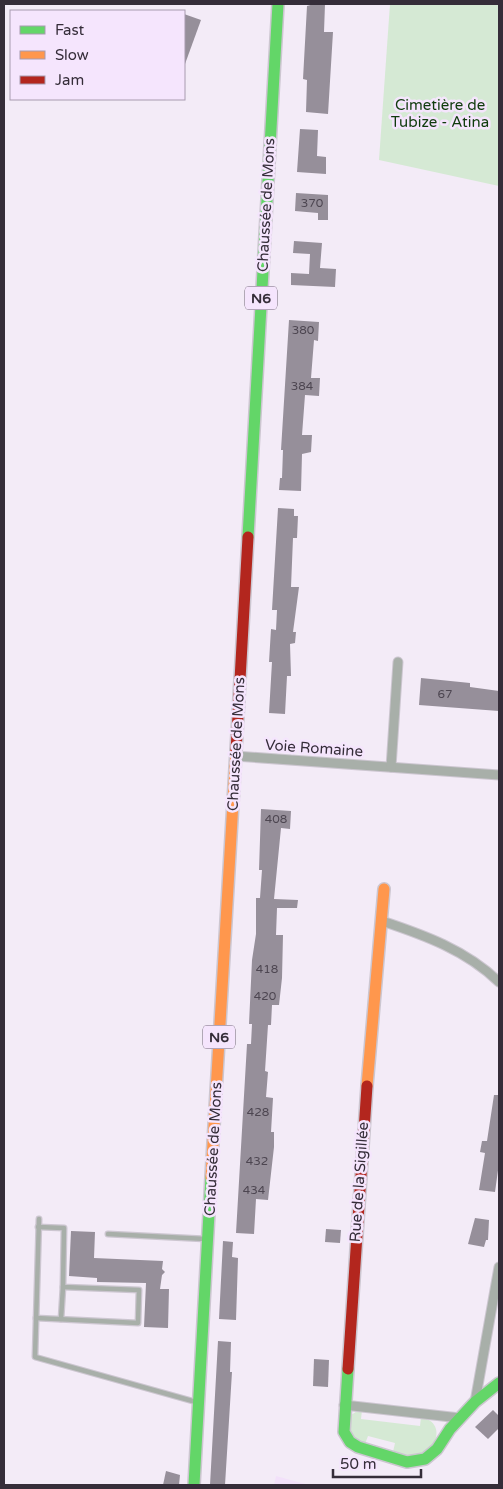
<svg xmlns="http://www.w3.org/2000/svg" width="503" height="1489" viewBox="0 0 503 1489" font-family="'Varela Round',sans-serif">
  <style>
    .built { fill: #f2e1fa }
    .green { fill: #d5e9d4 }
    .building { fill: #968f9a }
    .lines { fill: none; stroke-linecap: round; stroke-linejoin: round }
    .lane-casing { stroke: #ccc6d0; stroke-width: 7 }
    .street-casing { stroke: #ccc6d0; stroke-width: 11 }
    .fast-casing { stroke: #ccc6d0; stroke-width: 14 }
    .slow-casing { stroke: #ccc6d0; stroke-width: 14 }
    .jam-casing { stroke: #ccc6d0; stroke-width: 14 }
    .lane { stroke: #a8afa9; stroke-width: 4.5 }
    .street { stroke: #a8afa9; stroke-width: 9 }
    .fast { stroke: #63d668; stroke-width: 11 }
    .slow { stroke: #ff974d; stroke-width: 11 }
    .jam { stroke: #b3261e; stroke-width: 11 }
    .labels { text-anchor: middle; stroke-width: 5; stroke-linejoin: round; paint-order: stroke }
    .number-label { font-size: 12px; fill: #4d4651 }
    .shield { fill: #f5e5fd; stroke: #6f6474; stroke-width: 1 }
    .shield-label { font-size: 14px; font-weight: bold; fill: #352d39 }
    .park-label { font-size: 15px; fill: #0f3b0c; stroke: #f5e5fd }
    .street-label { font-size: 15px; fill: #352d39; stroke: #f5e5fd }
  </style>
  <rect width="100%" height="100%" fill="#f3ebf7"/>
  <path class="built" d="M276,1476l33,9h-35z"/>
  <g class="green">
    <path d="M390,4h109v182l-120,-26z"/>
    <path d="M359,1410h3l-1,9 59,7 1,-9c28,6 14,39 -9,40 -6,1 -14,-3 -19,-5l2,-9 -27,-7 -3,8 -9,-3 -6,-7 1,-19z"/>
  </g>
  <g class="building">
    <path d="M314,4h11l-1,28h9l-5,82 -22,-2 1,-32 -4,-1 4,-73z"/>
    <path d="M184,14l17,6 -16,44 -1,-1z"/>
    <path d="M300,129l18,1 -1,26 9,1v17l-29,-2z"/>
    <path d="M296,193l32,2v25h-10v-7l-23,-2z"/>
    <path d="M294,241l28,2 -2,25 16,1 -1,18 -44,-2v-12l18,1 1,-20 -17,-1z"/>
    <path d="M289,320l30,2 -1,19 -4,-1 -3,38h9l-1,18 -14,-1 -3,40h10l-1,17 -9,2 -1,37 -22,-1 1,-12h2l1,-28h-2z"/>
    <path d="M278,508l16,1v7h4l-1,22h-4l-2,49h8l-6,45h3l-1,11 -5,1 1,32h-4l-2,38 -16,-1 3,-51h-3l2,-33 5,1 1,-20h-5z"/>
    <path d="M421,678l49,5v4l29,4v20l-80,-6z"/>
    <path d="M261,809l30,2 -1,18 -9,-1 -7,71 24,1 -1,8h-20l-1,27h7l-1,43 -3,27h-7l-1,20h-3l-3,46 3,1 -2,25 7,1 -2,34h3v15l-6,53 -12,-1 -2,35 -18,-1 11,-189h4l1,-20h-3l3,-64 4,-26v-36h4l2,-28h-3z"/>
    <path d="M494,1095h5v68l-4,29 -16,-2 6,-37 -5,-1 2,-11h5z"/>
    <path d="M475,1218l14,2 -1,20h-2l-2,7 -16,-3z"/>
    <path d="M326,1229l15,1 -1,13 -15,-1z"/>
    <path d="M71,1231l24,1 -1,26 69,3 -1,8 3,3 -3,3 -2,14h9l-1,39 -24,-1 2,-44 -49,-1v-4l-28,-2z"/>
    <path d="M223,1241l10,1 -1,15 6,1 -2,62 -17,-1z"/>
    <path d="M218,1341l13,1 -1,30h2l-7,113h-15z"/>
    <path d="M314,1359l15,1 -1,27 -15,-1z"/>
    <path d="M493,1410l6,6v12l-11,11 -13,-12z"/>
    <path d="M166,1471l14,4 -1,10h-16z"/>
  </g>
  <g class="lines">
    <defs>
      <g id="lane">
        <path d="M39,1219l-4,138 161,45"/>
        <path d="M108,1234l98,5"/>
        <path d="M36,1318l102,5 1,-33 -76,-3 1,-59 -26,-1"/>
        <path d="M61,1319l2,-32"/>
      </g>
      <g id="street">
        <path d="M235,756l264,19"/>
        <path d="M391,767l7,-105"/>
        <path d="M382,921c42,14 84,29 117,61"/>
        <path d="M475,1402l24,-135"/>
        <path d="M344,1405l116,13"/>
      </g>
      <g id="fast">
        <path d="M248,537l30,-533"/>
        <path d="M348,1369l-4,63 6,10 8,5 49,15 18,-3 12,-10 13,-20 25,-27 24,-19"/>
        <path d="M194,1485l17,-308"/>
      </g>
      <g id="slow">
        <path d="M367,1086l17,-197"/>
        <path d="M211,1177l25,-426"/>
      </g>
      <g id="jam">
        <path d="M236,751l12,-214"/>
        <path d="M348,1369l19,-283"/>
      </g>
    </defs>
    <use href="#lane" class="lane-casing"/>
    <use href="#street" class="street-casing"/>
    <use href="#fast" class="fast-casing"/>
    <use href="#slow" class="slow-casing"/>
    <use href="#jam" class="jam-casing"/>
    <use href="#lane" class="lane"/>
    <use href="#street" class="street"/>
    <use href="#fast" class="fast"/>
    <use href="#slow" class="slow"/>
    <use href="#jam" class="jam"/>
  </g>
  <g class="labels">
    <g class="number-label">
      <text x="312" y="207">370</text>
      <text x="303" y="334">380</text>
      <text x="302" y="390">384</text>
      <text x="445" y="698">67</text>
      <text x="276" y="823">408</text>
      <text x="267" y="973">418</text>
      <text x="265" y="1000">420</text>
      <text x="258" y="1116">428</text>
      <text x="257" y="1165">432</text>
      <text x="254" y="1194">434</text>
    </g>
    <g class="shield">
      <rect x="245" y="286.5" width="32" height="23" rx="4"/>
      <rect x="203" y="1025.5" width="32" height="23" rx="4"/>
    </g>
    <g class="shield-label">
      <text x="261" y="303">N6</text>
      <text x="219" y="1042">N6</text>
    </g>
    <g class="park-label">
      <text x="440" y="110">Cimetière de<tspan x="440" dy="17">Tubize - Atina</tspan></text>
    </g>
    <g class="street-label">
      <text transform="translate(266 205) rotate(-87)" y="5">Chaussée de Mons</text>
      <text transform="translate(236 744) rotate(-87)" y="5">Chaussée de Mons</text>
      <text transform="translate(314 748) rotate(4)" y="5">Voie Romaine</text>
      <text transform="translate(213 1149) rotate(-87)" y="5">Chaussée de Mons</text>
      <text transform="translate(359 1182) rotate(-86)" y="5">Rue de la Sigillée</text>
    </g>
  </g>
  <rect width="503" height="1489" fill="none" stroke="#352d39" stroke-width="10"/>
  <rect x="10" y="10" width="175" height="90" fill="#f5e5fd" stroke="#a89baf"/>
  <rect x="20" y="26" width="25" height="8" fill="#63d668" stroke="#a89baf"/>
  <text x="55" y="35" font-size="15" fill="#352d39">Fast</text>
  <rect x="20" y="51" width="25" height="8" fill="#ff974d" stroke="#a89baf"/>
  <text x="55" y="60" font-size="15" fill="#352d39">Slow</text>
  <rect x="20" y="76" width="25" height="8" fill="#b3261e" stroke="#a89baf"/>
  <text x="55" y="85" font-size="15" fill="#352d39">Jam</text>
  <path d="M333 1469v8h88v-8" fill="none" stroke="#352d39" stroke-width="2.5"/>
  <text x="340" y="1469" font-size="15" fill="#352d39" stroke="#f5e5fd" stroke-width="4" paint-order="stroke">50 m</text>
</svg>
